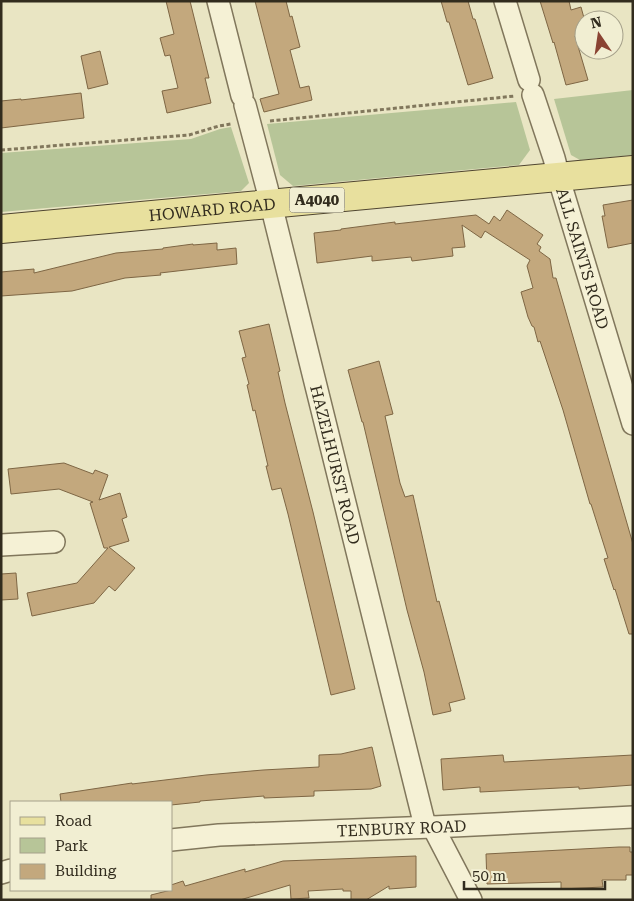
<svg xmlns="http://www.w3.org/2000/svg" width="634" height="901" viewBox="0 0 634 901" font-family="'Roboto Serif',serif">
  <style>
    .green { fill: #b7c598 }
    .building { fill: #c3a87d; stroke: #7e6644 }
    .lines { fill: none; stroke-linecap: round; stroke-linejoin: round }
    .minor-casing { stroke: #81775c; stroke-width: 24 }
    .major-casing { stroke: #4f4530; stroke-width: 30 }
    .path { stroke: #81775c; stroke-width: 3; stroke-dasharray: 4 2.5; stroke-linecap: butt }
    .minor { stroke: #f5f1d5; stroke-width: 21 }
    .major { stroke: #e8e09e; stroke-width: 28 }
    .labels { text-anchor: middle; stroke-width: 4; stroke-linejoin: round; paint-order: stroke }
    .shield { fill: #f1eed2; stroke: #6b6654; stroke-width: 1 }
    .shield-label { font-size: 15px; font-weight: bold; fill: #322c1e }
    .street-label { font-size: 16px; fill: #322c1e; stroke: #f1eed2 }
  </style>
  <rect width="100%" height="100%" fill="#e9e5c3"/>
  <g class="green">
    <path d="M633,90v65l-53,5 -9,-5 -17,-56z"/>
    <path d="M516,102l14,48 -11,15 -226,21 -13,-11 -13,-51z"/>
    <path d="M231,127l18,56 -8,8 -240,21v-59l190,-14 29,-10z"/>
  </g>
  <g class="building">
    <path d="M166,1h24l19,77h-4l6,25 -44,10 -5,-22 16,-3 -8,-33 -5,1 -5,-18 14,-4z"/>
    <path d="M255,1h31l4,16 2,-1 8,31 -10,3 10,38 9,-2 3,14 -48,12 -4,-13 19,-5z"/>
    <path d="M441,1h27l5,18h2l18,59 -25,7 -19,-63h-2z"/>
    <path d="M540,1h29l2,9 10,-3 3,11v15l-9,3 13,44 -22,5 -12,-43 -1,1z"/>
    <path d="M100,51l8,33 -20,5 -7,-33z"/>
    <path d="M81,93l3,25 -83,10v-27l20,-2v1z"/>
    <path d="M633,200v43l-25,5 -6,-32h3l-2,-11z"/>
    <path d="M507,210l36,25 -6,9 4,3 -2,4 11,8 3,19h3l77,266v90h-4l-14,-45 -1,1 -10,-31 4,-1 -17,-54h-1l-27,-94 -23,-69 -2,1 -4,-15 -2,-1 -4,-9 -7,-25 12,-4 -6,-22 3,-6 -45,-29 -4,7 -19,-13 3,22 -13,1 1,8 -41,5 -1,-4 -39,4v-5l-55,7 -3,-30 27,-3v-1l54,-7v2l81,-9 13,9 5,-8 6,5z"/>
    <path d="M217,243v7l19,-2 1,16 -77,9 1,2 -36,3 -53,13 -71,5v-24l33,-3v4l82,-20 47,-4v-1l30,-4v1z"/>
    <path d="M269,324l11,47 -2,1 7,31 28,109 42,177 -24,6 -43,-181 -7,-26 -9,2 -6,-24h2l-13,-56 -2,1 -6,-26 2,-1 -7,-26 4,-1 -7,-26z"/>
    <path d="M379,361l14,53 -8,2 15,67 5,14 8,-2 24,107 2,-1 26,98 -16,4 2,8 -18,4 -9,-43 -17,-62 -44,-188h-1l-14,-52z"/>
    <path d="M64,463l29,11 2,-4 13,5 -9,25 21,-7 7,24 -5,2 7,22 -20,6 26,21 -20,23 -6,-5 -15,17 -62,13 -5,-23 50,-10 31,-35h-4l-14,-45 3,-1 -34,-13 -48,5 -3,-25z"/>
    <path d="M16,573l2,26 -17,1v-26z"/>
    <path d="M372,747l9,39 -10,3 -57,2v5l-50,2v-2l-64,5v1l-29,3v-3h-110l-1,-8 72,-11v1l74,-9 57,-5 56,-3v-12l22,-1z"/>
    <path d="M503,755l1,7 129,-7v30l-54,4v-2l-99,5v-5l-37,3 -2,-31z"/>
    <path d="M619,847h11v5h3v23h-7v5h-24l1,7 -42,2v-7l-74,2 -1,-30z"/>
    <path d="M416,856v31l-27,2v-3l-23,14h-15v-9h-8v-2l-35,2 1,7 -18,1 -1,-14 -50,15h-89v-5l20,-5v-5l12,-4 2,5 60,-17v3l38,-11z"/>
  </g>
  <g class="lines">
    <defs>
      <g id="minor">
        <path d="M218,1l24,95"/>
        <path d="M505,1l24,79"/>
        <path id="s1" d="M533,95l21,63 8,31 71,235"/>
        <path id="s2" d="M245,105l22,83 158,638"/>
        <path d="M1,545l53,-3"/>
        <path d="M433,827l38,73"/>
        <path id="s3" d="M171,840l48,-5 214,-8 200,-10"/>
        <path d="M1,873l10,-3"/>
      </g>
      <g id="major">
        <path id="s4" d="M1,229l632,-59"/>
      </g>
    </defs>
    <use href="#minor" class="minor-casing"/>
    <use href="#major" class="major-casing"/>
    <g class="path">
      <path d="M270,121l245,-25"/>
      <path d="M1,150l188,-15 30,-9 12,-2"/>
    </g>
    <use href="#minor" class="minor"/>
    <use href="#major" class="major"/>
  </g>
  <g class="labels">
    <rect class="shield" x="289.5" y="187.5" width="55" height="25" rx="4"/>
    <g class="shield-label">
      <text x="317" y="205">A4040</text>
    </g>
    <g class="street-label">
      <text dy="6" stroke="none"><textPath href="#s4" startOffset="212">HOWARD ROAD</textPath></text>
      <text dy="6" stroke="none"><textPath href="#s1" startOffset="171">ALL SAINTS ROAD</textPath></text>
      <text dy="6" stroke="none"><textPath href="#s2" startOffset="371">HAZELHURST ROAD</textPath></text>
      <text dy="6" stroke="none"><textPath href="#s3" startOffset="231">TENBURY ROAD</textPath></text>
    </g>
  </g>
  <rect width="634" height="901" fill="none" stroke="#322c1e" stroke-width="5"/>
  <rect x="10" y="801" width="162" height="90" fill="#f1eed2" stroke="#a5a08a"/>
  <rect x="20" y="817" width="25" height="8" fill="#e8e09e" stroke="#a5a08a"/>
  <text x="55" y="826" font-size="15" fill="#322c1e">Road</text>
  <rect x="20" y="838" width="25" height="15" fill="#b7c598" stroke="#a5a08a"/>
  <text x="55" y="851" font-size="15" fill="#322c1e">Park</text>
  <rect x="20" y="864" width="25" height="15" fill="#c3a87d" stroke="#a5a08a"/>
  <text x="55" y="876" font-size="15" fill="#322c1e">Building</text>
  <g transform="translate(599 35) rotate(347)"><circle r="24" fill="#f1eed2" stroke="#a5a08a"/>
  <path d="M0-4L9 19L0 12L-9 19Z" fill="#8a4332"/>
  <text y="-8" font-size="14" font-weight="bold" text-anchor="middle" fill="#322c1e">N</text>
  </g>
  <path d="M464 881v8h141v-8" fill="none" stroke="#322c1e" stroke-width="2.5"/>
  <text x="472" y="881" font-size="15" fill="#322c1e" stroke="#f1eed2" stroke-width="4" paint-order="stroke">50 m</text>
</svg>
